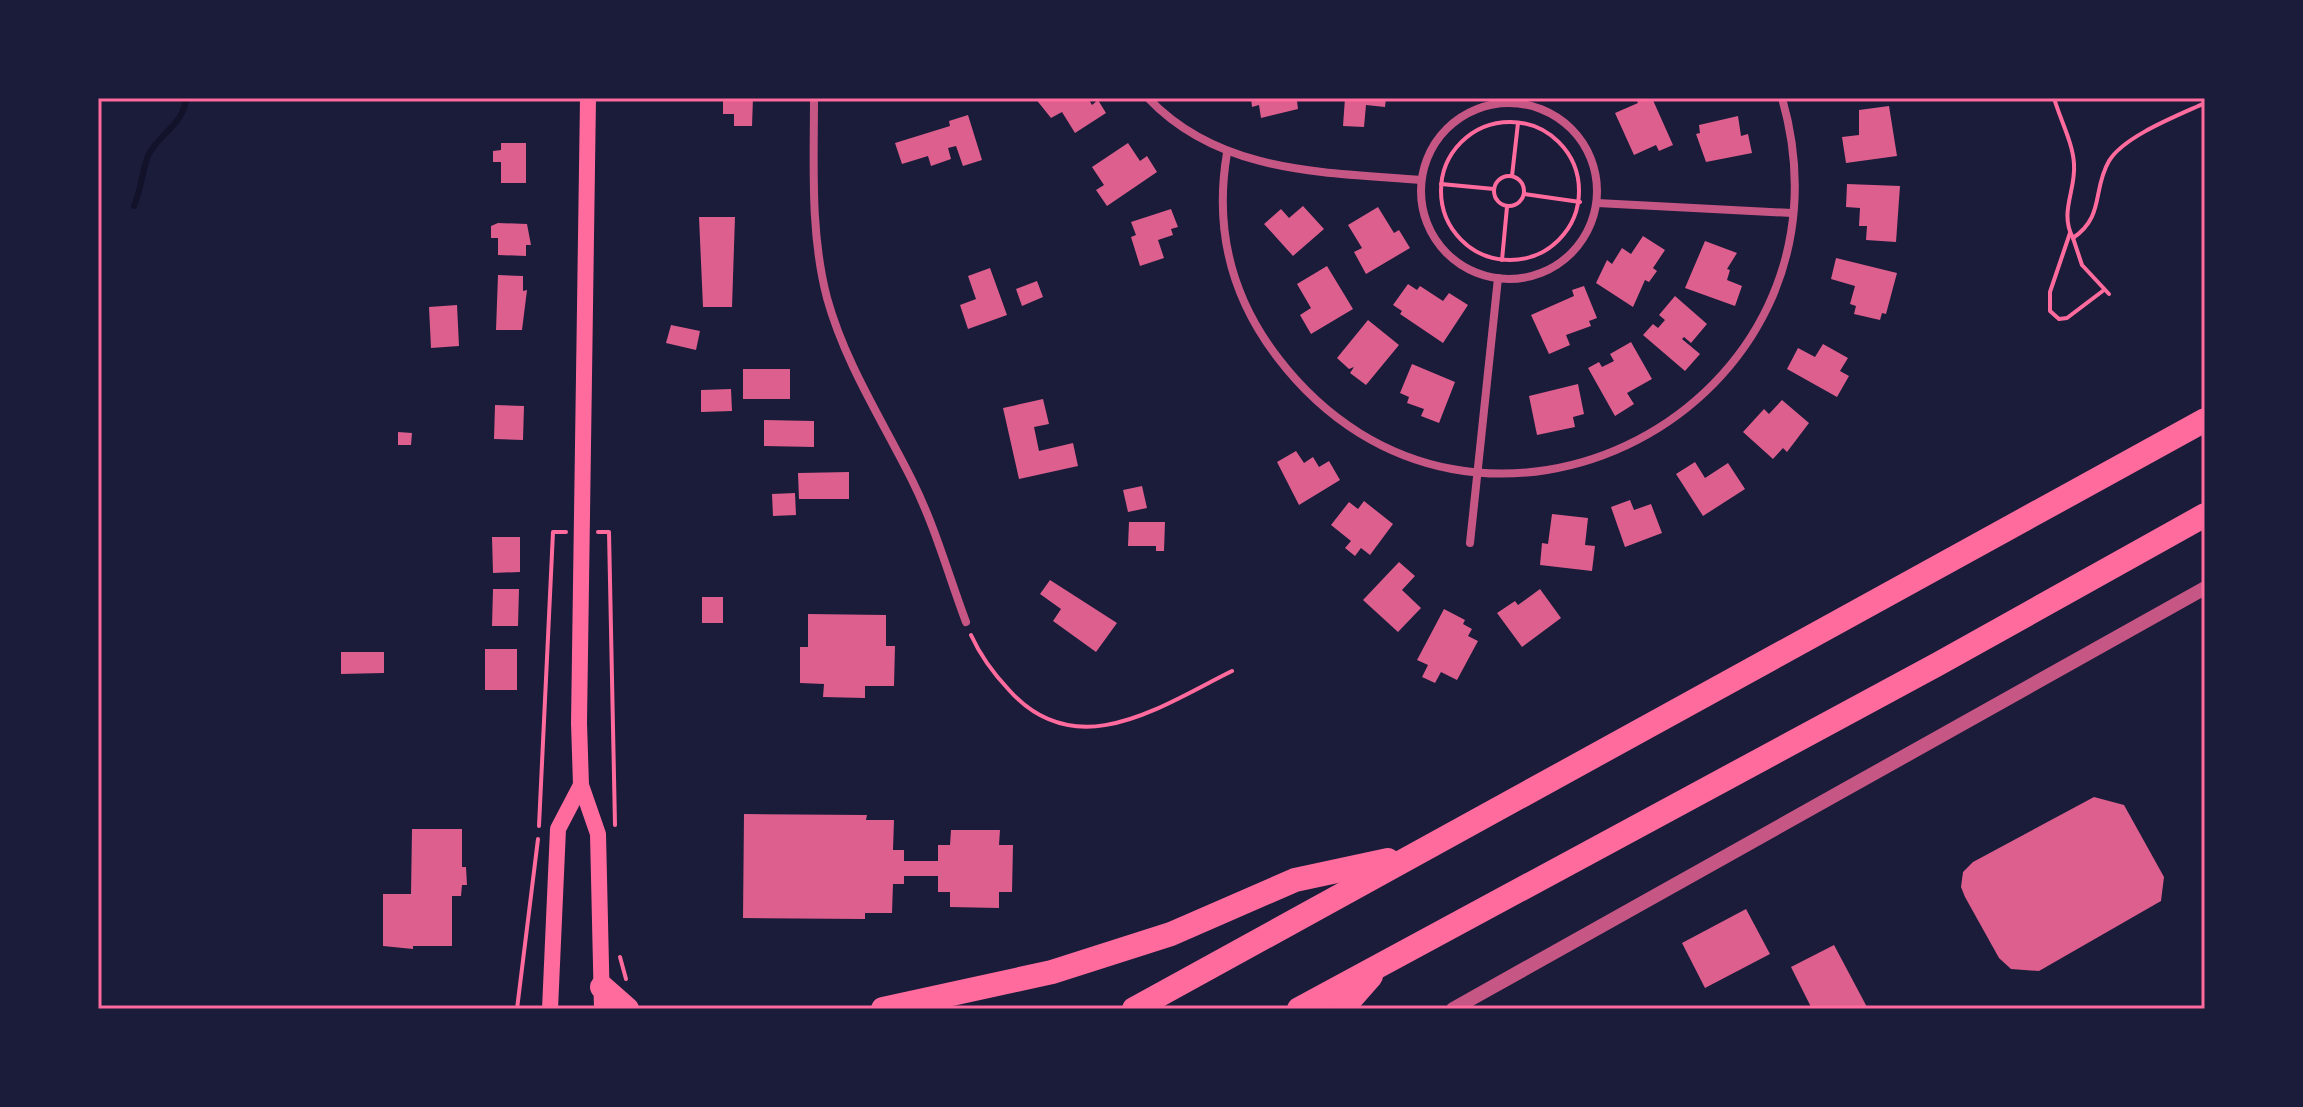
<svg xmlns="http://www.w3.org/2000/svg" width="2303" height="1107" viewBox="0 0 2303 1107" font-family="'Noto Serif',serif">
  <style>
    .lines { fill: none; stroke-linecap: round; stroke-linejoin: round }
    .stream { stroke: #12122b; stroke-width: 6 }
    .building { fill: #dd5f8e }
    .path { stroke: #ff6b9d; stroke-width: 4 }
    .minor { stroke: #c65784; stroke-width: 8 }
    .tertiary { stroke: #c65784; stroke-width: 14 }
    .secondary { stroke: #ff6b9d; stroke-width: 16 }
    .motorway { stroke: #ff6b9d; stroke-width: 24 }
    .neatline { fill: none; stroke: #ff6b9d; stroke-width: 3 }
  </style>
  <rect width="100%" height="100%" fill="#1b1b3a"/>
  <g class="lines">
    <path class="stream" d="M134,206c7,-16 9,-38 14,-50 10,-22 36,-31 38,-58"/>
  </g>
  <g class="building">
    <path d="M723,98h30l-1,28h-18v-12h-11z"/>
    <path d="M1035,98h53l4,7 6,-5 8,13 -31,20 -13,-21 -11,6z"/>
    <path d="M1251,98h55v2l-9,1 1,8 -37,9 -2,-13 -7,2z"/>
    <path d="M1345,98h41l-1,9 -19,-2 -2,22 -21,-1z"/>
    <path d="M1635,98h17l21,47 -14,6 -3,-6 -22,10 -19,-42 23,-10z"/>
    <path d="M1889,106l8,50 -51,7 -4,-26 17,-2v-25z"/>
    <path d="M968,115l14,45 -19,6 -7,-20 -8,2 3,11 -20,7 -3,-10 -26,8 -7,-21 55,-17 -1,-5z"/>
    <path d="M1738,116l3,20 7,-2 4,19 -46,9 -10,-28 4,-1 -1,-8z"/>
    <path d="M501,143h25v40h-25v-21h-8v-11l8,-1z"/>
    <path d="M1128,143l12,18 7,-5 10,16 -50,34 -11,-16 8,-5 -12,-18z"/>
    <path d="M1847,184l53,2 -4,56 -30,-2 1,-14h-8l1,-18 -14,-1z"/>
    <path d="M1303,206l21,23 -31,27 -29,-32 17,-15 8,9z"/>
    <path d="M1378,207l16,26 5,-3 11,18 -44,26 -12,-22 8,-4 -14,-23z"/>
    <path d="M1171,209l7,18 -7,2 2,6 -15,5 6,18 -24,8 -9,-29 5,-2 -5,-13z"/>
    <path d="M699,217h36l-3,90h-29z"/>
    <path d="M498,223l29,1 4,21h-5v11l-28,-1v-17h-7v-12z"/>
    <path d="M1643,236l22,14 -12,18 4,3 -8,11 -4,-2 -12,27 -37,-24 11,-23 5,4 10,-16 9,6z"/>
    <path d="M1705,241l32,12 -10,16 3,1 -3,10 15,6 -7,20 -50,-18z"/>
    <path d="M1836,258l61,15 -11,41 -4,-1 -2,7 -26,-6 2,-8 -6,-2 5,-18 -24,-7z"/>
    <path d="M1327,266l26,43 -42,25 -11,-19 11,-7 -14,-24z"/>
    <path d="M990,268l17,47 -39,14 -8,-24 16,-6 -8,-23z"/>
    <path d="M498,275l25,1v15l4,-1 -5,40h-26z"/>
    <path d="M1037,281l6,16 -21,9 -6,-17z"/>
    <path d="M1408,284l9,6 3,-4 23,15 6,-8 19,12 -25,38 -43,-29 2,-3 -9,-6z"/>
    <path d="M1584,286l13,32 -8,3 2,5 -25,9 4,10 -21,9 -18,-39 43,-19 -2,-6z"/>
    <path d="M1675,296l32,28 -16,19 -7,-6 -2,2 18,15 -15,17 -42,-36 10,-11 5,4 7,-8 -6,-5z"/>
    <path d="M457,305l2,41 -28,2 -2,-41z"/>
    <path d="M1368,320l31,25 -33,40 -16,-12 4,-6 -5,2 -12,-11z"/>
    <path d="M671,325l29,6 -4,19 -30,-7z"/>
    <path d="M1631,342l21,37 -25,14 7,11 -19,12 -27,-48 11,-6 3,5 12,-6 -4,-7z"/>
    <path d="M1823,344l25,14 -8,13 9,5 -12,21 -50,-28 11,-21 17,9z"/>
    <path d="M1412,364l43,18 -16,41 -18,-7 3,-7 -17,-6 2,-6 -9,-4z"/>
    <rect x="743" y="369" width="47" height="30"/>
    <path d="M1578,384l6,30 -11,3 2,10 -38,8 -8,-39z"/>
    <path d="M731,389l1,22 -31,1v-22z"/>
    <path d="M1043,399l6,25 -15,3 5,24 34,-8 5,23 -59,13 -16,-71z"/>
    <path d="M1782,400l27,23 -22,29 -4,-4 -10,11 -30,-27 21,-23 5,5z"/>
    <path d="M495,405l29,1 -1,34 -29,-1z"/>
    <path d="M764,420l50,1v26l-50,-1z"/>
    <path d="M398,432l14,1 -1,12h-13z"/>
    <path d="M1296,451l8,12 9,-6 6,10 10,-6 11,19 -41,25 -22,-43z"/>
    <path d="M1695,462l10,16 23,-15 17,26 -42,27 -27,-42z"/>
    <path d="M849,472v27h-50l-1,-26z"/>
    <path d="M1142,486l5,22 -19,4 -5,-22z"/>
    <path d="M795,493l1,22 -23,1 -1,-22z"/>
    <path d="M1630,500l4,10 17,-6 11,29 -37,14 -14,-40z"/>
    <path d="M1364,501l29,23 -23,31 -9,-7 -6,8 -10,-8 6,-7 -20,-16 18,-23 9,7z"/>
    <path d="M1552,514l36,4 -3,27 10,1 -3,25 -52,-6 2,-22 6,1z"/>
    <path d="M1129,522h36l-1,29h-8v-5h-28z"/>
    <path d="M492,537h28v35l-27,1z"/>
    <path d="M1399,562l16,14 -13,14 19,18 -23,24 -35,-32z"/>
    <path d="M1050,580l67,43 -21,29 -43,-31 8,-12 -21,-15z"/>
    <path d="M493,589h26l-1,37h-26z"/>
    <path d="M1540,589l21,29 -39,29 -25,-34 18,-12 3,4z"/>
    <rect x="702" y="597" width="21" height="26"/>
    <path d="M1444,609l21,11 -2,4 9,5 -4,7 10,5 -21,39 -16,-8 -6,11 -13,-6 6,-12 -11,-5z"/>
    <path d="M808,614l78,1v31h9l-1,40h-29v12l-42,-1 1,-13 -24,-1v-36h8z"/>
    <rect x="485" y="649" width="32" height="41"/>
    <path d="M341,652h43v21l-43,1z"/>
    <path d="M2094,797l30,8 40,72 -3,24 -122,70 -28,-2 -12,-11 -34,-61 -4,-10 2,-15 10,-10z"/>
    <path d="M744,814l123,1 -1,5h28l-1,30h11v11h34v-16h12l1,-15h49l-1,15h14l-1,47h-13v16l-49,-1v-15h-12v-16h-34v8h-11l-1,29h-27v6l-122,-1z"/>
    <path d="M412,829h50v38h4l1,18h-5l-1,11h-9v50h-39v3l-30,-3v-52h28z"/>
    <path d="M1746,909l24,45 -65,34 -23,-45z"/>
    <path d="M1834,945l34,64h-56l-21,-42z"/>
  </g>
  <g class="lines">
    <g class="path">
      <path d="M2054,98c6,21 19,45 20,66 2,27 -15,48 -1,74 32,-22 19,-48 36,-77 15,-25 70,-46 96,-58"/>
      <circle cx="1510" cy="191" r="69"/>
      <circle cx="1509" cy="191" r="15"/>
      <path d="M1512,176l6,-53"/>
      <path d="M1441,184l53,5"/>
      <path d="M1524,194l56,8"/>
      <path d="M2070,233l-20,59v19l9,8 8,-1 37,-28"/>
      <path d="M2073,238l9,27 27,29"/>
      <path d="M1502,260l5,-53"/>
      <path d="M598,532h11l6,293"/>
      <path d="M971,635c10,22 22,38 38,55 68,76 152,16 223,-19"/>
      <path d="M539,826l14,-294h13"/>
      <path d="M620,957l6,22"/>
      <path d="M517,1009l21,-170"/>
    </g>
    <g class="minor">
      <path d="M814,98c0,66 -4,135 13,200 18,65 55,122 85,182 23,46 36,94 54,142"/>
      <path d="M1148,98c72,76 176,74 273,82"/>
      <circle cx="1509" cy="191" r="88"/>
      <path d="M1227,153c-13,76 4,144 51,205 196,256 593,50 504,-260"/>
      <path d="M1597,203l195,10"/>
      <path d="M1470,543l28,-265"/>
    </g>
    <path class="tertiary" d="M1453,1009l752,-421"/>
    <g class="secondary">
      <path d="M588,98l-9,625 2,62 17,49 4,175"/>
      <path d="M550,1009l8,-180 23,-44"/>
    </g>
    <g class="motorway">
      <path d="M602,987l25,22"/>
      <path d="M883,1009l169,-37 119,-38 124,-54 93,-20"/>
      <path d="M1134,1009l1071,-589"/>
      <path d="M1299,1009l639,-345 267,-149"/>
      <path d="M1342,1009l29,-33"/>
    </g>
  </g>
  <rect width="2303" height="1107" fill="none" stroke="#1b1b3a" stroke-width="200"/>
  <rect x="100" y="100" width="2103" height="907" class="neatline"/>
</svg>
